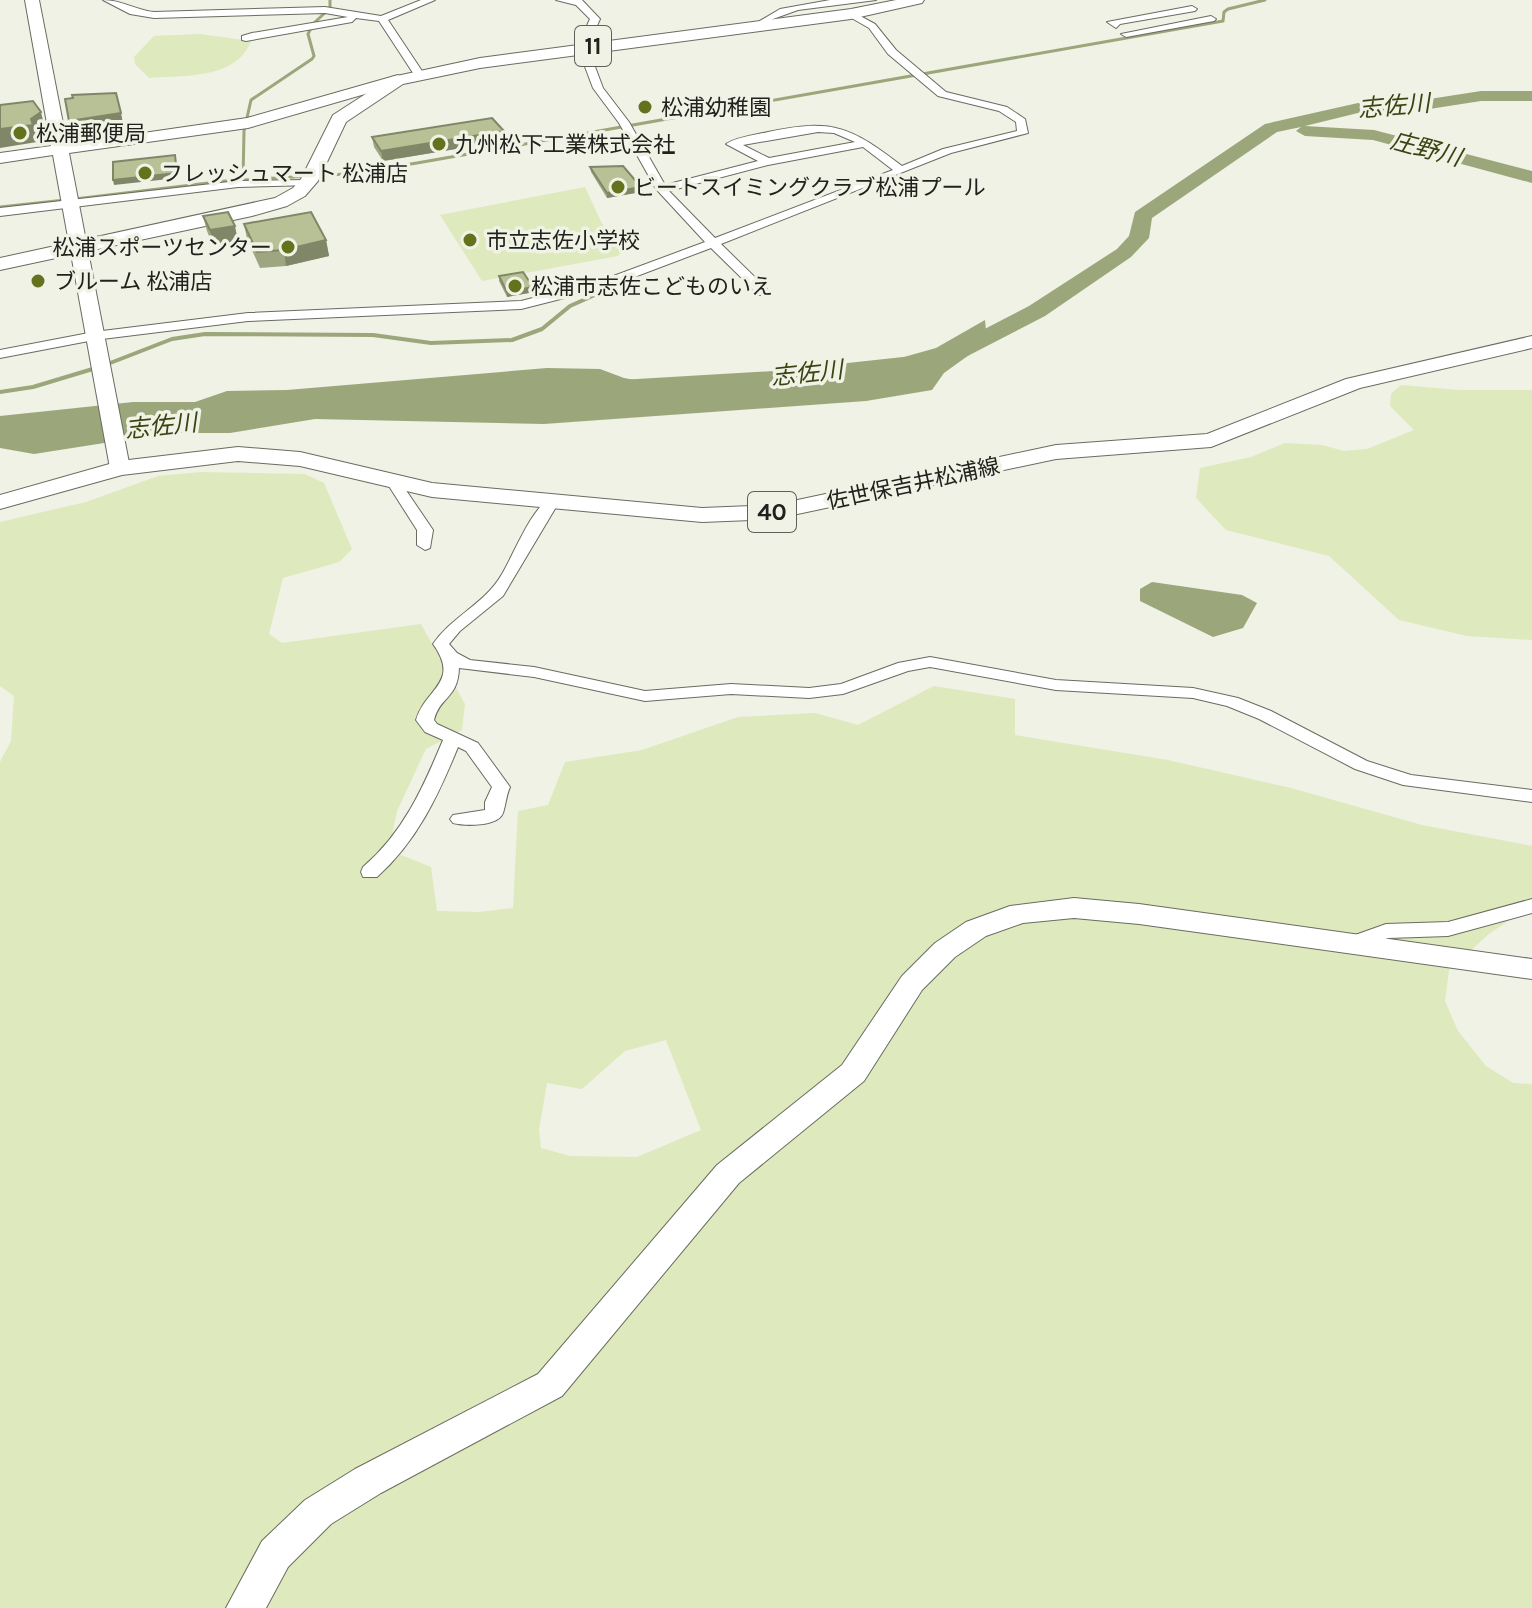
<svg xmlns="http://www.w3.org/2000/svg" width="1532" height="1608" viewBox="0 0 1532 1608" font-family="Karla,'Noto Sans JP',sans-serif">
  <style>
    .green { fill: #dee9be; fill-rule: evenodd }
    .water { fill: #9ca67b }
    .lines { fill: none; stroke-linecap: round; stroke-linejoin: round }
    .stream-far1 { stroke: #9ca67b; stroke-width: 3 }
    .stream { stroke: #9ca67b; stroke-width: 4 }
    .river { fill: #9ca67b; fill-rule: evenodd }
    .street-casing { stroke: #696c60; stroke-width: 2 }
    .secondary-casing { stroke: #696c60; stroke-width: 2 }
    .primary-casing { stroke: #696c60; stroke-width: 2 }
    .street { fill: #fff; fill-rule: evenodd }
    .secondary { fill: #fff; fill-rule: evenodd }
    .primary { fill: #fff; fill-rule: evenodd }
    .wall { fill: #9da680 }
    .shaded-wall { fill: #808768 }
    .building { fill: #b7c195; stroke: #808768; stroke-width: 2 }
    .poi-dot { fill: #64721e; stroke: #eff2e5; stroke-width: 3 }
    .labels { text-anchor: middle; stroke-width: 7; stroke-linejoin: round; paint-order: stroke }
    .far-poi-label { font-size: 22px; fill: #21221d; stroke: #eff2e5; text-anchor: start }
    .far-street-label { font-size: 22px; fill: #21221d; stroke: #eff2e5 }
    .shield { fill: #eff2e5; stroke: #5f6059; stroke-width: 2 }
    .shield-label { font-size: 24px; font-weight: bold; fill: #21221d }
    .far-water-label { font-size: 24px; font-style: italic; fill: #3a4311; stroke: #eff2e5 }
  </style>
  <rect width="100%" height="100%" fill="#eff2e5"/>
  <g class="green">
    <path d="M200,34l51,7c-15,39 -67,34 -102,37l-14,-14 -1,-7 20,-21z"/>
    <path d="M585,187l19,41 18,23 -4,5 -136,25 -42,-66z"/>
    <path d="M1401,385l60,5h71v250l-65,-4 -68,-16 -70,-64 -103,-26 -30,-32 4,-30 51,-11 34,-14 37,2 22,6 23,-2 47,-19 -24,-24 1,-12z"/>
    <path d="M201,472l104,2 19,9 28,66 -13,13 -56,16 -14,56 13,9 139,-19 44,80 -3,26 -36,19 -29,62 -8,39 42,17 6,44 42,1 34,-4 5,-97 30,-6 17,-43 77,-12 96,-33 77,-4 43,12 76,-39 81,13v36l153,25 123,28 131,37 110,21v60l-42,27 -41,37 -4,31 13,30 28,35 27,17 19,1v524h-1532v-846l11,-21 3,-45 -14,-10v-164l86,-20 72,-26zM666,1040l35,90 -64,27 -67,-1 -29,-8 -2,-18 8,-47 35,6 43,-38z"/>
  </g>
  <g class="water">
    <path d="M985,320l2,22 -43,31 -12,17 -66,11 -322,23 -229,-5 -85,14h-62l-134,21 -34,-6v-32l133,-14h62l32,-11 60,-1 260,-22 53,1 24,9 55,10 65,-4 103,-11 89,-25z"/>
    <path d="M1152,582l90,13 15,8 -14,25 -30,9 -73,-36v-12z"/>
  </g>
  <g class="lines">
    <g class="stream-far1">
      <path d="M243,180l1,-49 7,-31 61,-41 2,-3 -6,-22 5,-10 17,-16v-8"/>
      <path d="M75,199l150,-18 121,-7 71,-11 806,-142 1,-9 4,-3 37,-9"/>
      <path d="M0,207l65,-7"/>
    </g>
    <g class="stream">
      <path d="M105,365l67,-26 33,-5 168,1 58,8 81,-3 30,-11 28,-23 45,-20"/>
      <path d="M0,392l33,-5 63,-19"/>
    </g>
    <g class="river">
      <path d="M1481,91h51v10h-51l-58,9 -65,3 -53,13 69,4 158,41v12l-159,-43 -68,-4 -9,-5 5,-4 -24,5 -125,86 -3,20 -18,19 -86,59 -87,45 -8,2 -11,-7 3,-5 87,-45 88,-57 12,-13 6,-24 130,-88 93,-21 65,-3z"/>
      <path d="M903,357l11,7 -3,5 -137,16 -154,9 -8,-2 -3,-5 3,-5 8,-2 154,-9z"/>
    </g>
    <defs>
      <g id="street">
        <path d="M103,0c18,0 33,10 51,12l171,-5 56,9 40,-16h14l-47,20 36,54 -5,3 -4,-1 -36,-55 -23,-3 -4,4 -106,19 -4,-1v-4l10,-3 96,-16 -23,-4 -171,5 -24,-4z"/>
        <path d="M556,0h26l18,19 -5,11 9,18 -9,-2 -10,-16 5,-11 -14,-14z"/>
        <path d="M830,0h46l-78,10 -25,9 -12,8 -8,-2 27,-16z"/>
        <path d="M1192,6l5,3 -2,2 -75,13 -4,4 -9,-6z"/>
        <path d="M851,11l24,13 21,26 50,42 61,15 18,12 3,14 -77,20 -230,91 46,45v6h-8l-48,-47 -103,39 -87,22 -273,12 -154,19 -94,18v-8l94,-18 154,-19 273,-12 79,-20 105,-39 -49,-53 -37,-66 -26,-35 -15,-40 5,-3 5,3 15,40 26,34 36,63 93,-24 -32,-17c11,-7 29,-9 42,-12 65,-14 83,-5 134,34l41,-17 74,-18 -1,-9 -17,-11 -61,-15 -50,-42 -19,-26 -21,-12 -2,-2zM818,132l16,1 21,9 -86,16 -26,-13zM863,147l30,23 -178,68 -46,-47 99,-26z"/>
        <path d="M1211,16l5,3 -2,2 -88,16 -5,-3z"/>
        <path d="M308,180l6,3 -2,2 -74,2 -238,29v-8l238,-27z"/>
        <path d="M394,479l5,1 34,50 -3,18 -5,2 -8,-5v-15l-30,-47z"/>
        <path d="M552,498l7,4 -56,94 -43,35 -11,13 8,9 13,7 64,7 111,24 86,-7 78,4 32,-4 57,-21 32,-6 126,23 137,8 45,10 33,13 96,50 44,14 121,15v12l-129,-17 -48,-16 -96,-50 -32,-13 -34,-8 -137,-8 -126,-23 -22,4 -65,23 -34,4 -78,-4 -86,7 -111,-24 -75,-9c-1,31 -19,28 -25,52l3,4 41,19 32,44c-4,9 -4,17 -7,26 -5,14 -39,13 -50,10l-3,-4 3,-4 32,-5v-8l7,-15 -26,-36 -8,-4c-20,49 -41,94 -81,130h-14l-2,-5 2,-5c40,-34 60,-79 80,-127l-18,-8 -9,-12c9,-32 45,-37 17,-76 19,-28 52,-40 69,-70 11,-18 31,-70 50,-76z"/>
        <path d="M1532,899v14l-84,23 -60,2 -37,13 -7,-2 -3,-5 3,-5 42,-15 62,-2z"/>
      </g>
      <g id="secondary">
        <path d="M25,0h14l28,144 180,-26 151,-43 8,5 -3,3 -155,45 -179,25 61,315 -10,6 -10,-6 -57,-313 -53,8v-10l51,-7z"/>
        <path d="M1074,898l65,6 393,55v20l-393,-55 -65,-6 -51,5 -37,13 -31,21 -33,33 -58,91 -125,102 -177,213 -181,97 -50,31 -43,43 -22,41h-40l36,-67 43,-41 50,-31 183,-95 179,-209 125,-100 60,-89 33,-33 31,-21 44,-16z"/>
      </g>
      <g id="primary">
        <path d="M896,0h28l-2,3 -71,16 -371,49 -77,16 -57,38 -28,59 -13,15 -18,10 -35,10 -252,54v-12l275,-60 18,-10 8,-9 32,-64 59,-38 88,-19 371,-49z"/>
        <path d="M1532,336v12l-172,40 -149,59 -155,12 -282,60 -72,3 -270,-25 -132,-31 -62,-5 -116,14 -122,34v-14l120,-34 118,-14 62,5 132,31 270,25 72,-3 282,-60 151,-11 139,-55z"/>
      </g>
    </defs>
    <use href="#street" class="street-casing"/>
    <use href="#secondary" class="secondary-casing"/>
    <use href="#primary" class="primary-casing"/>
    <use href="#street" class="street"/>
    <use href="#secondary" class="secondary"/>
    <use href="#primary" class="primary"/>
  </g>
  <g class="wall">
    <path d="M372,137l132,4 -121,20 -9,-14z"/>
    <path d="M590,167l51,25 -34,6 -16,-26z"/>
    <path d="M203,216l35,25 -25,5 -6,-15z"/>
    <path d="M244,224l82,16 3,16 -43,10 -26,2 -13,-29z"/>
    <path d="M499,276l35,16 -27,5 -8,-16z"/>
  </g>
  <g class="shaded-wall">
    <path d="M41,112l4,17 -9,7 1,6 -37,6v-19l31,-10z"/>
    <path d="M121,113l4,20 -51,7 -5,-19z"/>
    <path d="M504,131v10l-121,20 -2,-10z"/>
    <path d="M175,155l3,23 -64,7 -1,-5z"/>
    <path d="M641,187v5l-34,6v-5z"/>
    <path d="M235,226l3,15 -25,5 -3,-16z"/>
    <path d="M326,240l3,16 -43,10 -2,-16z"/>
    <path d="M533,287l1,5 -27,5v-5z"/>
  </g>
  <g class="building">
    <path d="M116,93l5,20 -52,8 -4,-22 8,-1 -1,-3z"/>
    <path d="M33,101l8,11 -10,7 2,6 -33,4v-24z"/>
    <path d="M492,118l12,13 -123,20 -9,-14z"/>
    <path d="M175,155l2,18 -64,7v-18z"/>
    <path d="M623,166l18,21 -34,6 -17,-26z"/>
    <path d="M228,212l7,14 -25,4 -7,-14z"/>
    <path d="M311,212l15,28 -42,10 -27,2 -13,-28z"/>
    <path d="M523,272l10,15 -26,5 -8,-16z"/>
  </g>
  <g class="poi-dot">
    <circle cx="645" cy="107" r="8"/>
    <circle cx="20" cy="133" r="8"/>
    <circle cx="439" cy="144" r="8"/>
    <circle cx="145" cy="173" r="8"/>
    <circle cx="618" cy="187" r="8"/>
    <circle cx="470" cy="240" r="8"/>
    <circle cx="288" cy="247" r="8"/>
    <circle cx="38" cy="281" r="8"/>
    <circle cx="515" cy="286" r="8"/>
  </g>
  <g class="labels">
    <g class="far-poi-label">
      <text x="661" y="115">松浦幼稚園</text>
      <text x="36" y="141">松浦郵便局</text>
      <text x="455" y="152">九州松下工業株式会社</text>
      <text x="161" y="181">フレッシュマート 松浦店</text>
      <text x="634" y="195">ビートスイミングクラブ松浦プール</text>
      <text x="486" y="248">市立志佐小学校</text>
      <text x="272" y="255" text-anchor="end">松浦スポーツセンター</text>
      <text x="54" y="289">ブルーム 松浦店</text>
      <text x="531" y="294">松浦市志佐こどものいえ</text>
    </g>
    <g class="far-street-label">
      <text transform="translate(913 483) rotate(-12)" y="8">佐世保吉井松浦線</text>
    </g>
    <g class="shield">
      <rect x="575" y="26" width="36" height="40" rx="6"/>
      <rect x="748" y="492" width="48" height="40" rx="6"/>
    </g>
    <g class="shield-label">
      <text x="593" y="54">11</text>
      <text x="772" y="520">40</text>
    </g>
    <g class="far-water-label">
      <text transform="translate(1394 106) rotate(-5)" y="8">志佐川</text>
      <text transform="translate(1426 149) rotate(15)" y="8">庄野川</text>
      <text transform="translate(807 373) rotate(-6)" y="8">志佐川</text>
      <text transform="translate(161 426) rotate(-6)" y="8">志佐川</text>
    </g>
  </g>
</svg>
